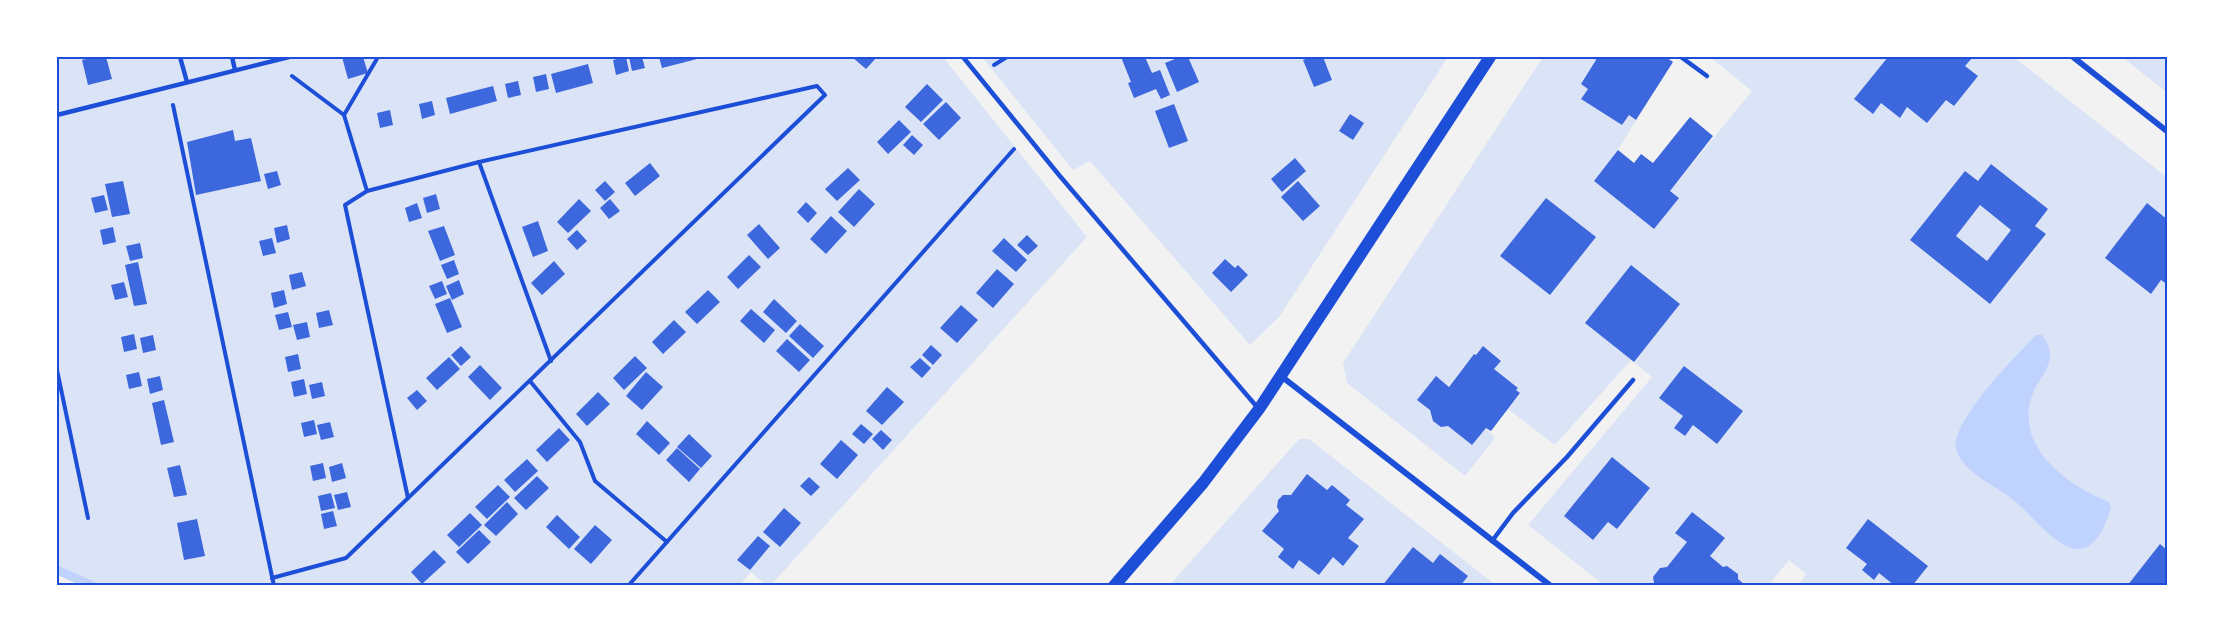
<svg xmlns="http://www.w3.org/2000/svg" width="2225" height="643" viewBox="0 0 2225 643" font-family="Rubik,sans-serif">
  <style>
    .green { fill: #dbe4f7; fill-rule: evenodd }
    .water { fill: #bfd3fe }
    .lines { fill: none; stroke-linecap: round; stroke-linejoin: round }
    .stream { stroke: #bfd3fe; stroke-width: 9 }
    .building { fill: #3d67dc; fill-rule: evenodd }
    .path { stroke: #1d4ed8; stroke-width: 4 }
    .service { stroke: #1d4ed8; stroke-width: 4.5 }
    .minor { stroke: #1d4ed8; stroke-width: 6 }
    .secondary { stroke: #1d4ed8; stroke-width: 12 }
    .neatline { fill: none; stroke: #1d4ed8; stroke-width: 2 }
  </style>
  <rect width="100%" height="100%" fill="#f2f2f2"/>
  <g class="green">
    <path d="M57,57h886l144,180 -317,349h-3l-16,-14 -12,14h-636l-46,-20z"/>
    <path d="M982,57h466l-169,260 -29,28 -160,-184 -17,9z"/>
    <path d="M1543,57h52l1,3 -8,29 -7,10 41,26 7,-10 7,5 -18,30 -24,31 60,48 16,-38 82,-100 -42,-34h304l154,121 -1,41 -20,-16 -41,54 44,37 11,-14 7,5v266l-9,-6 -32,41h-330l9,-12 -17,-14 -21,26h-22l-8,-7v-5l-11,-8 -4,1 -13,-11 14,-18 -32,-26 -17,20 12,10 -20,25 -7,1 -7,9 1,6 -2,3h-47l-77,-61 124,-148 -18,-15 46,-58 -49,-39 -46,58 46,37 -76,85 -47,-36 12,-15 -4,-4 2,-2 -24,-19 7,-8 -18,-15 -7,9 -2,-1 -45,57 3,2 1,8 8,6 7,-1 24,19 14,-17 9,10 -30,38 -118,-93 -4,-20zM1991,164l57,45 -13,17 11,9 -56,69 -80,-64 55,-69 13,10zM1546,198l50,39 -46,58 -50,-39zM1684,366l59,45 -26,33 -24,-19 -8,11 -11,-8 9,-12 -23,-18zM1612,457l38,31 -33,41 -9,-7 -15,18 -29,-24z"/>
    <path d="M2122,57h46v36z"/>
    <path d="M1980,205l31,25 -24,31 -31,-25z"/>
    <path d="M1299,439h10l188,147h-328z"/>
  </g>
  <path class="water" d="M2036,335h6c21,29 -5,39 -12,67 -11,49 39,84 79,100l2,7c-6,15 -13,39 -33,40 -19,1 -47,-34 -61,-46 -16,-14 -38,-23 -52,-38 -6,-7 -11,-16 -9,-25 8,-32 57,-81 80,-105z"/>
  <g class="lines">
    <path class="stream" d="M57,570l36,16"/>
  </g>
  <g class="building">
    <path d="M94,57h12l6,22 -24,6 -6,-25z"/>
    <path d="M342,57h21l5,16 -20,6z"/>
    <path d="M626,57l3,14 -13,4 -3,-15z"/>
    <path d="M629,57h13l3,11 -13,3z"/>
    <path d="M659,57h42v1l-39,10z"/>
    <path d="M852,57h25l-11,12z"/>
    <path d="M1121,57h24l7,16 8,-3 10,25 -9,4 -5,-10 -22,9 -6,-15 3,-1z"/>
    <path d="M1180,57h8l11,25 -22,10 -12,-29z"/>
    <path d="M1310,57h13l9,23 -18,7 -11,-27z"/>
    <path d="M1595,57h71l7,5 -37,58 -7,-5 -7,10 -41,-26 7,-10 -7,-5 15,-24z"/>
    <path d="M1888,57h85l-8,9 13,10 -24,30 -8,-6 -19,23 -20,-16 -7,11 -19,-15 -8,11 -19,-15z"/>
    <path d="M588,64l5,19 -37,10 -5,-19z"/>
    <path d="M546,74l3,15 -13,3 -3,-15z"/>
    <path d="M518,81l3,14 -13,3 -3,-14z"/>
    <path d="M927,84l16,16 -22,22 -16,-15z"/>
    <path d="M493,86l4,15 -47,13 -4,-16z"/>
    <path d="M432,101l3,14 -13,4 -3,-15z"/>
    <path d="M946,102l15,16 -22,22 -16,-16z"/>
    <path d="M1174,104l14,37 -19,7 -14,-37z"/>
    <path d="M390,110l3,15 -13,3 -3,-15z"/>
    <path d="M1350,114l14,9 -11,17 -14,-9z"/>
    <path d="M1690,117l23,19 -43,55 9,7 -25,31 -60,-48 24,-31 16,13 7,-9 12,9z"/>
    <path d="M899,120l12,12 -23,22 -11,-12z"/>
    <path d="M233,130l2,11 16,-3 10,43 -65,14 -9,-53z"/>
    <path d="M912,135l11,10 -9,10 -11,-10z"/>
    <path d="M1295,158l11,13 -24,21 -11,-13z"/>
    <path d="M650,163l10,13 -25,20 -10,-13z"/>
    <path d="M1991,164l57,45 -13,17 11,8 -56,70 -80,-64 55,-69 13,10zM1980,205l31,25 -24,31 -31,-25z"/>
    <path d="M848,168l12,12 -23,21 -12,-12z"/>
    <path d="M277,171l4,14 -13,4 -4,-15z"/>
    <path d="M123,181l7,33 -18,3 -7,-33z"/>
    <path d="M605,181l10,11 -10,9 -10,-11z"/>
    <path d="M1298,181l22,25 -17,15 -22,-24z"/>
    <path d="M859,189l16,15 -21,23 -16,-15z"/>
    <path d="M436,194l4,15 -13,4 -4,-15z"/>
    <path d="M104,195l4,15 -13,3 -4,-15z"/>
    <path d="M1546,198l50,39 -46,58 -50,-39z"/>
    <path d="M579,199l12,12 -23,22 -11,-11z"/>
    <path d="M610,199l10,12 -11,8 -9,-11z"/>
    <path d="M806,202l11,11 -9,10 -11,-11z"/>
    <path d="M417,203l5,15 -13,4 -4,-14z"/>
    <path d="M2147,203l21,17v65l-7,-5 -10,14 -46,-36z"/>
    <path d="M831,216l16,15 -21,23 -16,-15z"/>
    <path d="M538,221l10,30 -15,6 -11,-30z"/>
    <path d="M759,224l21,24 -12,11 -21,-24z"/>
    <path d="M287,225l3,14 -13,4 -3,-15z"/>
    <path d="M444,226l11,29 -15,6 -12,-30z"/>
    <path d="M113,227l3,15 -13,3 -3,-15z"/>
    <path d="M577,230l10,11 -10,9 -10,-11z"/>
    <path d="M1027,235l11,11 -10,9 -11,-10z"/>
    <path d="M272,238l4,15 -13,3 -4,-15z"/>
    <path d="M1004,238l23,22 -11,12 -24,-21z"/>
    <path d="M140,243l3,15 -13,3 -4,-15z"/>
    <path d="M749,255l12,12 -23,22 -11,-12z"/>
    <path d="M1225,259l10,9 3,-3 10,10 -17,17 -19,-19z"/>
    <path d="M454,260l5,14 -12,5 -6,-14z"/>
    <path d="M554,261l11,13 -23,21 -11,-12z"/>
    <path d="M138,262l9,42 -13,2 -9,-41z"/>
    <path d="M1631,265l49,39 -46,58 -49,-39z"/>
    <path d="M997,269l17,15 -21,24 -17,-15z"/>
    <path d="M302,272l4,14 -14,4 -3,-15z"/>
    <path d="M459,280l5,14 -12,6 -6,-14z"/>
    <path d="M442,281l5,13 -12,5 -6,-13z"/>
    <path d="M124,282l4,15 -13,3 -4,-15z"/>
    <path d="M284,290l3,14 -13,4 -3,-15z"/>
    <path d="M708,290l12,12 -23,22 -12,-12z"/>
    <path d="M450,298l12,29 -15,6 -12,-29z"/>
    <path d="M774,299l23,22 -11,12 -23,-21z"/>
    <path d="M961,305l17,15 -21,23 -17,-15z"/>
    <path d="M751,309l24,21 -11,13 -24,-22z"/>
    <path d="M329,310l4,15 -14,3 -3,-15z"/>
    <path d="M288,312l4,15 -13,3 -4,-15z"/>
    <path d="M674,320l12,12 -23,22 -11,-12z"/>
    <path d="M307,322l3,15 -13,3 -4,-15z"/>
    <path d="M800,324l24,22 -11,12 -24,-22z"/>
    <path d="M134,334l3,15 -13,3 -3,-15z"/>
    <path d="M153,335l3,15 -13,3 -3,-15z"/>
    <path d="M787,339l23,21 -11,12 -23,-21z"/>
    <path d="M931,345l11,10 -9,10 -11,-10z"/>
    <path d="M461,346l10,11 -10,9 -10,-11z"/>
    <path d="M1483,346l18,15 -7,8 24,19 -2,2 4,3 -29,38 -5,-3 -14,17 -24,-19 -7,1 -8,-6 -3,-11 -13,-10 19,-24 13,11 25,-33 2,1z"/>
    <path d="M298,354l3,15 -13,3 -3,-15z"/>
    <path d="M635,356l12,12 -23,22 -11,-12z"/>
    <path d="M449,357l11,12 -23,21 -11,-12z"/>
    <path d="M920,358l11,10 -9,10 -12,-11z"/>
    <path d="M480,365l22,23 -12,12 -22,-23z"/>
    <path d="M1684,366l59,45 -26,33 -24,-19 -8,11 -11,-8 9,-12 -24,-18z"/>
    <path d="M139,372l3,14 -13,3 -3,-14z"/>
    <path d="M646,372l17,15 -21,23 -16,-14z"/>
    <path d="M160,376l3,14 -13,4 -3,-15z"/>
    <path d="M304,379l3,15 -13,3 -3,-15z"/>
    <path d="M322,382l3,14 -13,3 -3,-14z"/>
    <path d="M887,387l17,15 -22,23 -16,-14z"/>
    <path d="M417,390l10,11 -10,9 -10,-12z"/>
    <path d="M598,392l12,12 -23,22 -11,-12z"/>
    <path d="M164,400l10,42 -13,3 -9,-42z"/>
    <path d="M314,420l3,14 -13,3 -3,-14z"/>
    <path d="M647,421l23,22 -11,12 -23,-21z"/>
    <path d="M330,422l4,15 -13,3 -4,-15z"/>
    <path d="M861,424l12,10 -9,10 -12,-10z"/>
    <path d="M559,428l11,12 -23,22 -11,-12z"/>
    <path d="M881,430l11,10 -9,10 -11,-11z"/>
    <path d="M689,434l23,22 -11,12 -24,-21z"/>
    <path d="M841,440l17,15 -21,24 -17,-15z"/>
    <path d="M677,448l23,21 -11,13 -23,-22z"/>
    <path d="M1612,457l38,31 -33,41 -9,-7 -15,18 -29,-24z"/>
    <path d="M527,459l11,12 -23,21 -11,-12z"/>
    <path d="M323,463l3,15 -13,3 -3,-15z"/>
    <path d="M342,463l4,15 -14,4 -3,-15z"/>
    <path d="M180,465l7,30 -13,2 -7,-29z"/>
    <path d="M1307,474l20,16 5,-5 18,15 -4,5 18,14 -16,19 11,8 -16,20 -10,-9 -14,18 -20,-15 -6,9 -15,-12 6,-8 -22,-18 17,-20 -2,-4 1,-7 5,-5h8z"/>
    <path d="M537,476l12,12 -23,22 -12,-12z"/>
    <path d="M809,477l11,10 -9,9 -11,-10z"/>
    <path d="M498,485l12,12 -23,22 -12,-12z"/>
    <path d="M347,492l4,15 -13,3 -4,-15z"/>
    <path d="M331,493l4,15 -14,3 -3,-15z"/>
    <path d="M507,502l11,12 -22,22 -12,-11z"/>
    <path d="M784,508l17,15 -21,24 -17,-15z"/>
    <path d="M333,511l4,15 -13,3 -3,-15z"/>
    <path d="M1692,512l33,26 -15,18 13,11 4,-1 11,8v5l8,7h-94l2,-3 -1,-6 7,-9 7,-1 20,-25 -12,-9z"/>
    <path d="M470,513l12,12 -23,22 -12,-12z"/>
    <path d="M557,515l23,22 -11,12 -23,-22z"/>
    <path d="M197,519l8,37 -21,4 -7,-37z"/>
    <path d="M1868,519l60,47 -16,20h-17l-16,-13 -5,7 -12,-10 5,-6 -21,-16z"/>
    <path d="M595,525l17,15 -21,24 -17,-15z"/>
    <path d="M479,530l12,12 -23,22 -12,-12z"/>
    <path d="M758,536l12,10 -20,24 -13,-10z"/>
    <path d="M2160,544l8,7v35h-41z"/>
    <path d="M1413,547l20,16 7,-9 28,22 -7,9 2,1h-81z"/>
    <path d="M434,550l12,12 -24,22 -11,-12z"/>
  </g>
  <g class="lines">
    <g class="path">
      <path d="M994,65l13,-8"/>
      <path d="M292,76l52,39 23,76 -22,14 63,293"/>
      <path d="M173,105l101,481"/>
      <path d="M344,115l34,-58"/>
      <path d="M479,162l72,199"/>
      <path d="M57,370l31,148"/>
      <path d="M530,381l50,61 15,39 72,61"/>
      <path d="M272,578l74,-20 479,-463 -8,-9 -338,76 -112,29"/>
      <path d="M628,586l386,-437"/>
    </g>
    <g class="service">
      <path d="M180,57l7,25"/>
      <path d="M232,57l3,13"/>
      <path d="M963,57l96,118 198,232"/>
      <path d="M1681,57l26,19"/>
      <path d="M57,115l232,-58"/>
      <path d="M1492,541l21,-28 54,-56 66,-77"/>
    </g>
    <g class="minor">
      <path d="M2073,57l95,75"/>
      <path d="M1281,376l270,210"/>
    </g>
    <path class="secondary" d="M1114,586l89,-103 56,-74 231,-352"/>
  </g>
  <rect width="2225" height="643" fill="none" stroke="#ffffff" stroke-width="117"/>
  <rect x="58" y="58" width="2108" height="526" class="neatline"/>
</svg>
